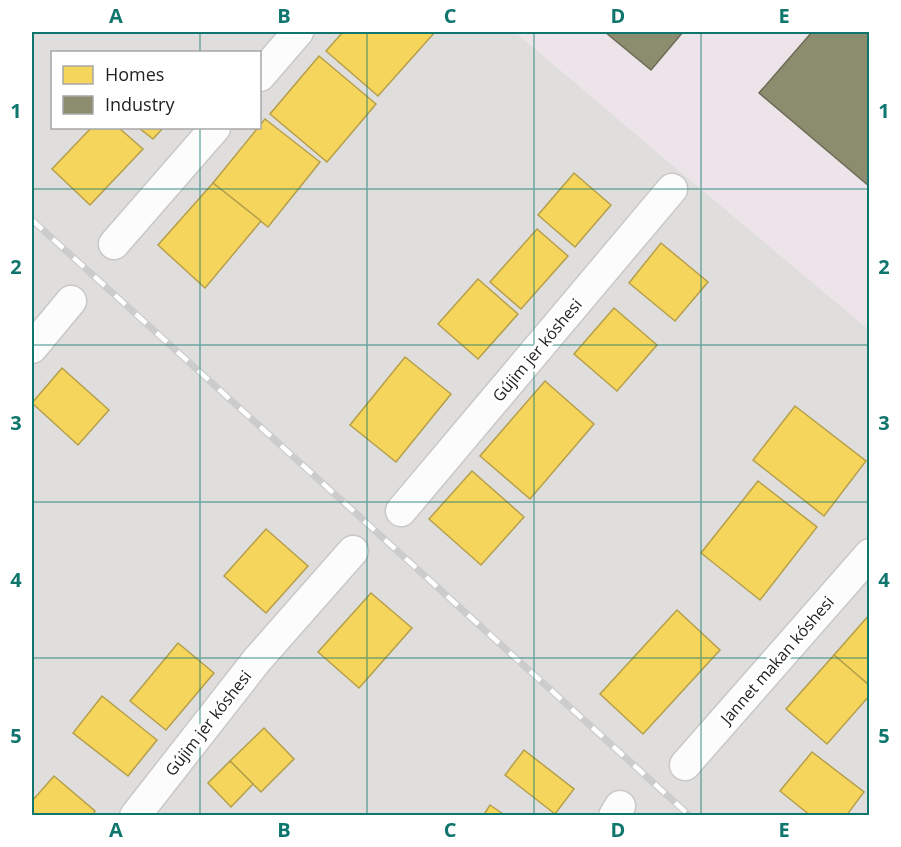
<svg xmlns="http://www.w3.org/2000/svg" width="901" height="847" viewBox="0 0 901 847" font-family="'Open Sans',sans-serif">
  <style>
    .residential { fill: #dfdedc; fill-rule: evenodd }
    .industrial { fill: #ede4e9 }
    .homes { fill: #f6d55c; stroke: #b69f4b; stroke-width: 1.5 }
    .industry { fill: #8c8c6e; stroke: #6c6c57; stroke-width: 1.5 }
    .lines { fill: none; stroke-linecap: round; stroke-linejoin: round }
    .minor-casing { stroke: #c9c8c7; stroke-width: 33 }
    .minor { stroke: #fdfcfc; stroke-width: 30 }
    .rail-casing { stroke: #ccc; stroke-width: 7 }
    .rail { stroke: #fff; stroke-width: 4.5; stroke-dasharray: 14; stroke-linecap: butt }
    .grid { fill: none; stroke: #0f766e; stroke-width: 1.5; stroke-opacity: 0.55 }
    .labels { text-anchor: middle; stroke-width: 6; stroke-linejoin: round; paint-order: stroke }
    .street-label { font-size: 16px; fill: #222; stroke: #fff }
    .neatline { fill: none; stroke: #0f766e; stroke-width: 2 }
    .grid-label { font-size: 20px; text-anchor: middle; font-weight: bold; fill: #0f766e }
  </style>
  <rect width="100%" height="100%" fill="#f0eeeb"/>
  <path class="residential" d="M32,32h837v783h-837zM52,52h208v76h-208z"/>
  <path class="industrial" d="M515,32h354v298l-203,-170z"/>
  <g class="homes">
    <path d="M343,32h92l-57,64 -52,-45z"/>
    <path d="M319,56l57,48 -49,58 -57,-48z"/>
    <path d="M265,119l55,43 -52,65 -55,-44z"/>
    <path d="M91,128h28l24,21 -53,56 -38,-36z"/>
    <path d="M139,128h24l-10,11z"/>
    <path d="M574,173l37,32 -36,42 -37,-32z"/>
    <path d="M213,183l48,38 -56,67 -47,-43z"/>
    <path d="M537,229l31,27 -47,53 -31,-27z"/>
    <path d="M661,243l47,39 -33,39 -46,-38z"/>
    <path d="M478,279l40,35 -40,45 -40,-35z"/>
    <path d="M614,308l43,37 -40,46 -43,-37z"/>
    <path d="M405,357l46,37 -55,68 -46,-37z"/>
    <path d="M62,368l47,42 -31,35 -46,-42z"/>
    <path d="M545,381l49,43 -64,75 -50,-43z"/>
    <path d="M795,406l71,55 -42,55 -71,-56z"/>
    <path d="M472,471l52,46 -43,48 -52,-46z"/>
    <path d="M758,481l59,46 -57,73 -59,-47z"/>
    <path d="M266,529l42,37 -42,47 -42,-37z"/>
    <path d="M371,593l41,35 -53,60 -41,-36z"/>
    <path d="M677,610l43,40 -77,84 -43,-40z"/>
    <path d="M870,614v72l-36,-31z"/>
    <path d="M178,643l36,30 -48,57 -36,-29z"/>
    <path d="M834,655l36,31v9l-43,49 -41,-35z"/>
    <path d="M102,696l55,44 -29,36 -55,-43z"/>
    <path d="M264,728l30,31 -33,33 -31,-31z"/>
    <path d="M524,750l50,39 -19,25 -50,-39z"/>
    <path d="M812,752l52,40 -18,24h-35l-31,-25z"/>
    <path d="M230,761l23,23 -22,23 -23,-24z"/>
    <path d="M54,776l41,35 -3,5h-60v-15z"/>
    <path d="M490,805l16,11h-23z"/>
  </g>
  <g class="industry">
    <path d="M605,32h78l-32,38z"/>
    <path d="M812,32h58v155l-111,-94z"/>
  </g>
  <g class="lines">
    <defs>
      <g id="minor">
        <path d="M260,76l38,-44"/>
        <path d="M114,244l101,-116"/>
        <path d="M32,348l39,-47"/>
        <path d="M401,511l271,-322"/>
        <path d="M685,765l185,-211"/>
        <path d="M135,816l122,-156 96,-109"/>
        <path d="M614,816l6,-10"/>
      </g>
    </defs>
    <use href="#minor" class="minor-casing"/>
    <use href="#minor" class="minor"/>
    <defs>
      <path id="rail" d="M32,220l658,596"/>
    </defs>
    <use href="#rail" class="rail-casing"/>
    <use href="#rail" class="rail"/>
  </g>
  <path class="grid" d="M200,32v20M367,32v784M534,32v784M701,32v784M200,128v688M32,189h838M32,345h838M32,502h838M32,658h838"/>
  <g class="labels">
    <g class="street-label">
      <text transform="translate(537 350) rotate(-50)" y="6">Gújim jer kóshesi</text>
      <text transform="translate(777 660) rotate(-49)" y="6">Jannet makan kóshesi</text>
      <text transform="translate(208 723) rotate(-52)" y="6">Gújim jer kóshesi</text>
    </g>
  </g>
  <rect width="901" height="847" fill="none" stroke="#ffffff" stroke-width="66"/>
  <rect x="51" y="51" width="210" height="78" fill="#ffffff" stroke="#a7a7a7" stroke-width="1.5"/>
  <rect x="63" y="66" width="30" height="18" fill="#f6d55c" stroke="#a7a7a7" stroke-width="1.5"/>
  <text x="105" y="81" font-size="18" fill="#222222">Homes</text>
  <rect x="63" y="96" width="30" height="18" fill="#8c8c6e" stroke="#a7a7a7" stroke-width="1.5"/>
  <text x="105" y="111" font-size="18" fill="#222222">Industry</text>
  <rect x="33" y="33" width="835" height="781" class="neatline"/>
  <g class="grid-label">
    <text x="116" y="23">A</text>
    <text x="284" y="23">B</text>
    <text x="450" y="23">C</text>
    <text x="618" y="23">D</text>
    <text x="784" y="23">E</text>
    <text x="16" y="118">1</text>
    <text x="884" y="118">1</text>
    <text x="16" y="274">2</text>
    <text x="884" y="274">2</text>
    <text x="16" y="430">3</text>
    <text x="884" y="430">3</text>
    <text x="16" y="587">4</text>
    <text x="884" y="587">4</text>
    <text x="16" y="743">5</text>
    <text x="884" y="743">5</text>
    <text x="116" y="837">A</text>
    <text x="284" y="837">B</text>
    <text x="450" y="837">C</text>
    <text x="618" y="837">D</text>
    <text x="784" y="837">E</text>
  </g>
</svg>
